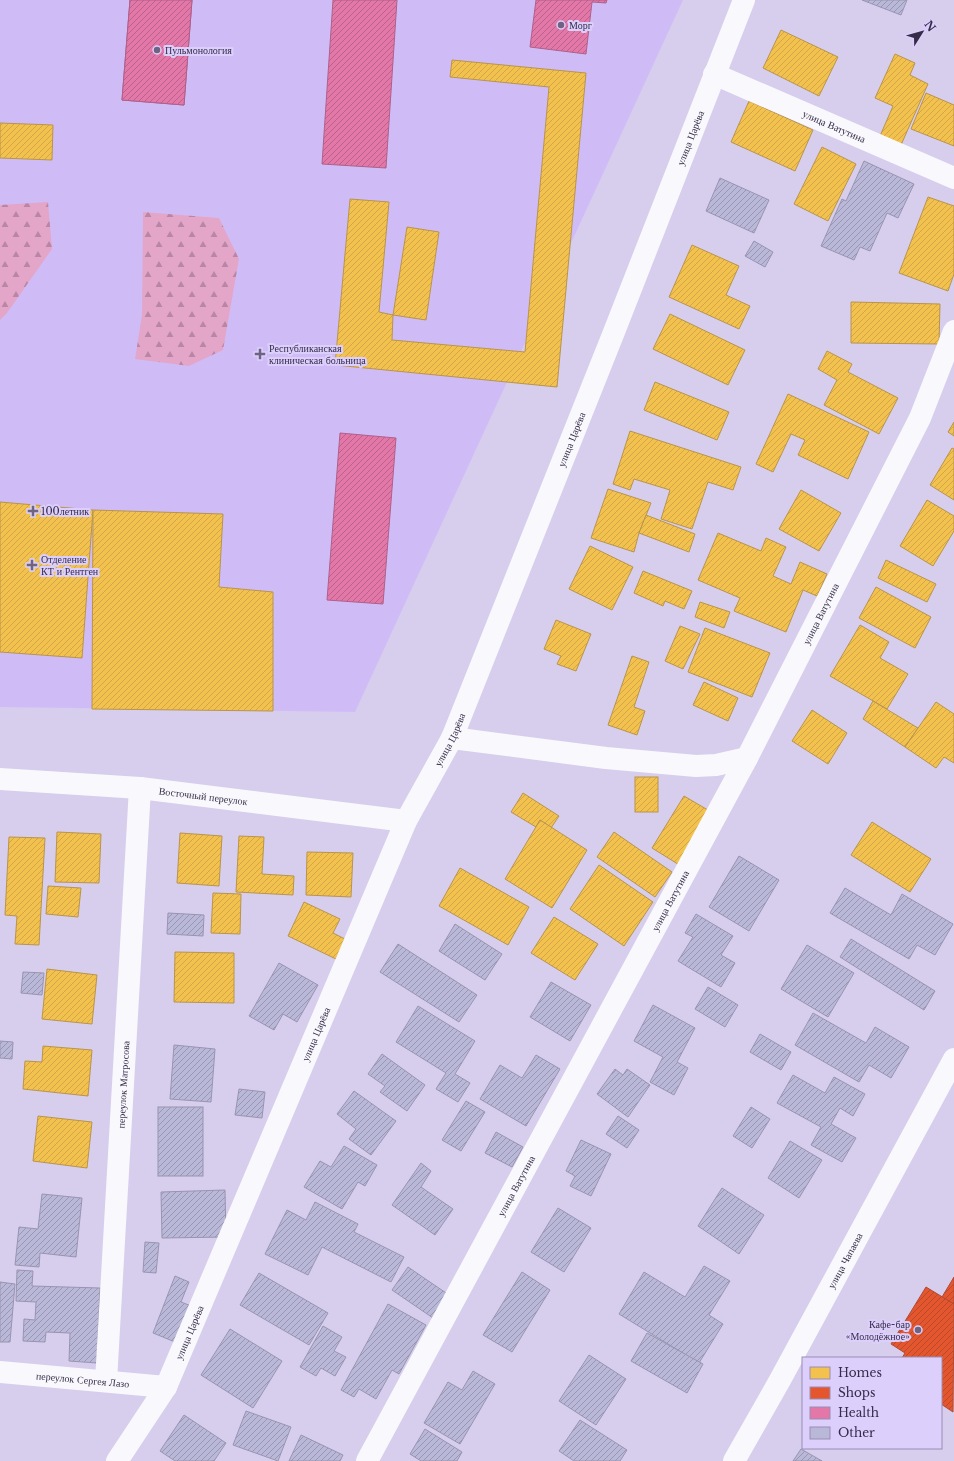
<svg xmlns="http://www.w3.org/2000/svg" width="954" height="1461" viewBox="0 0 954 1461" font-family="'Libre Baskerville',serif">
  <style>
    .built { fill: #cfbcf7 }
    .forest { fill: url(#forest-firs) }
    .homes { fill: url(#homes-hatch); stroke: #b9944c }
    .shops { fill: url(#shops-hatch); stroke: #b04a36 }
    .health { fill: url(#health-hatch); stroke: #af608b }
    .building { fill: url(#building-hatch); stroke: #9995b0 }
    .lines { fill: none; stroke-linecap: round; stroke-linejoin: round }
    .minor { stroke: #f9f8fc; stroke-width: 22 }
    .poi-dot { fill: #6e6482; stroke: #dccffc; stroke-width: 1.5 }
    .labels { text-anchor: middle; stroke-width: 4; stroke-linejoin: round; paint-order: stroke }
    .poi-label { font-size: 10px; fill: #352c48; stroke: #dccffc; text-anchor: start }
    .street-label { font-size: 10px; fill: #352c48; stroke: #dccffc }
  </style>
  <defs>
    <pattern id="forest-firs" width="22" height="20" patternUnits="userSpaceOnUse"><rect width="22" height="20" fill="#e3a6c9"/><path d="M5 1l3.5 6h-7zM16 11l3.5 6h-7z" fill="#b987a5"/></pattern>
    <pattern id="homes-hatch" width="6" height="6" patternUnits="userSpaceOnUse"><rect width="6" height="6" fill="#f2c14e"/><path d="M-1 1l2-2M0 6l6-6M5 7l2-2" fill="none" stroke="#d0a646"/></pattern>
    <pattern id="shops-hatch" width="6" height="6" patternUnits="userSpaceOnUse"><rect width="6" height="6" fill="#e4572e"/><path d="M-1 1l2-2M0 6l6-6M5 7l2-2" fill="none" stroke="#ba4829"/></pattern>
    <pattern id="health-hatch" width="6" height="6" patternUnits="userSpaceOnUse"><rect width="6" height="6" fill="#e377a8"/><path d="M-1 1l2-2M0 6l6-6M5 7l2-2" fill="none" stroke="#b9628b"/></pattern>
    <pattern id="building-hatch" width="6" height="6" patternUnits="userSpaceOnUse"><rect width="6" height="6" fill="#bab8d8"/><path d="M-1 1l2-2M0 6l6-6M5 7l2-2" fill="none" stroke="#9896b1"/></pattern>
  </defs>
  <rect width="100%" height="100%" fill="#d7cded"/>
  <path class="built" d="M0,0h683l-328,712 -355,-5z"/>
  <g class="forest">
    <path d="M48,202l4,47 -45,64 -7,7v-115z"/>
    <path d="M143,212l76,6 20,41 -16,91 -34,16 -54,-7 7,-44z"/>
  </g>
  <g class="homes">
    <path d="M781,30l57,27 -19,39 -56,-28z"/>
    <path d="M895,54l20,9 -5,12 18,9 -27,61 -21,-9 13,-30 -18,-8z"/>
    <path d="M452,60l134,13 -29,314 -222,-22 15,-166 39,3 -10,110 14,3 -1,25 133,12 24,-265 -99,-10z"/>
    <path d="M926,93l28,12v41l-43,-17z"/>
    <path d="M749,101l64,29 -18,41 -64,-29z"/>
    <path d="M0,123l53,2 -1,35 -52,-2z"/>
    <path d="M822,147l34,17 -28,57 -34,-17z"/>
    <path d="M928,197l26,9v68l-6,17 -49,-18z"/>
    <path d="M407,227l32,5 -13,88 -33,-5z"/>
    <path d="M692,245l47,21 -13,29 24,11 -11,23 -70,-32z"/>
    <path d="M851,302l89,2 -1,40 -88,-1z"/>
    <path d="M670,314l75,36 -17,35 -75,-36z"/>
    <path d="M827,351l25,13 -4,8 50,26 -19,36 -55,-29 13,-25 -19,-11z"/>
    <path d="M655,382l74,30 -12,28 -73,-30z"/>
    <path d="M788,394l81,38 -21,47 -50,-24 7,-15 -14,-6 -18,38 -17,-8z"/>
    <path d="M954,422v14l-6,-4z"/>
    <path d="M630,431l111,36 -8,23 -25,-8 -16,47 -31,-10 9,-29 -36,-11 -4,11 -17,-6z"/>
    <path d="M952,448l2,1v51l-24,-15z"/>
    <path d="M608,489l43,14 -12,30 -5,19 -43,-14z"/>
    <path d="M801,490l40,23 -22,38 -40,-22z"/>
    <path d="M927,500l27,16v15l-21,35 -33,-20z"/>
    <path d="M0,502l93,8 -11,148 -82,-6z"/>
    <path d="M93,510l130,4 -4,73 54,5v119l-181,-2z"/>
    <path d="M646,515l49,19 -6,18 -50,-19z"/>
    <path d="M718,533l43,18 5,-13 20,9 -13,29 18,8 9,-22 27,12 -10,22 -14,-6 -17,42 -52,-21 6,-13 -42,-18z"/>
    <path d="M590,546l43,21 -21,43 -43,-21z"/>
    <path d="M886,560l50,24 -9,18 -49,-24z"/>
    <path d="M643,571l49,20 -8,18 -19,-8 -2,5 -29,-13z"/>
    <path d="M876,587l55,30 -16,31 -56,-30z"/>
    <path d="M700,602l30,10 -6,16 -29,-11z"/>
    <path d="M556,620l35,14 -15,37 -19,-7 4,-8 -17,-7z"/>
    <path d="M860,625l29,17 -9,16 28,16 -21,35 -57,-33z"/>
    <path d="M680,626l20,8 -17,35 -18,-8z"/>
    <path d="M705,628l65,25 -18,44 -64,-25z"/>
    <path d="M632,656l17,6 -15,45 11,4 -8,24 -29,-10z"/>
    <path d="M704,682l34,16 -10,23 -35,-16z"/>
    <path d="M873,701l45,27 -13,19 -42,-28z"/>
    <path d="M936,702l18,12v49l-10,-6 -8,11 -31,-21z"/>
    <path d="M812,710l35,23 -19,31 -36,-23z"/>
    <rect x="635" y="777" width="23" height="35"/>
    <path d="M523,793l36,23 -8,12 -11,-8 -4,7 -25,-15z"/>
    <path d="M684,796l29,17 -32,53 -29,-18z"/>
    <path d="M540,820l47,30 -35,58 -47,-29z"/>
    <path d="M872,822l59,37 -21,33 -59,-37z"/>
    <path d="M57,832l44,2 -2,49 -44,-1z"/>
    <path d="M614,832l58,40 -17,25 -58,-40z"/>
    <path d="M180,833l42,3 -3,50 -42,-3z"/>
    <path d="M239,836l25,1 -2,37 32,2 -1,19 -57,-3z"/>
    <path d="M9,837l36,1 -6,107 -24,-1 2,-28 -12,-1z"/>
    <path d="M307,852l46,1 -2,44 -45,-2z"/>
    <path d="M599,865l54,37 -29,44 -54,-37z"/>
    <path d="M460,868l69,39 -21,38 -69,-39z"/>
    <path d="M48,886l33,2 -3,29 -32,-3z"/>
    <path d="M213,893l28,1 -1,40 -29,-1z"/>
    <path d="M304,902l36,17 -7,14 12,6 -9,20 -48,-23z"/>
    <path d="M554,917l44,27 -23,36 -44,-27z"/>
    <path d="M175,952l59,1v50l-60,-1z"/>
    <path d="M47,969l50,6 -5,49 -50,-5z"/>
    <path d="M43,1046l49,4 -4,46 -65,-7 2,-28 17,1z"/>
    <path d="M38,1116l54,6 -5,46 -54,-7z"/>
  </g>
  <g class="shops">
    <path d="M954,1277v27l-12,-7z"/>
    <path d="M926,1287l28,17 -1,108 -12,-8v-46h-39l3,-5 -14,-9z"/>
  </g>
  <g class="health">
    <path d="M130,0h62l-8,105 -62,-5z"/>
    <path d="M130,0h62l-8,105 -62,-5z"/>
    <path d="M333,0h64l-11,168 -64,-4z"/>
    <path d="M536,0h71l-1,3 -14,-1 -6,52 -56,-7z"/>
    <path d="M340,433l56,5 -13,166 -56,-4z"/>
  </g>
  <g class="building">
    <path d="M862,0h45l-6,15z"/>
    <path d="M864,161l50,23 -16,34 -11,-5 -17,38 -10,-4 -6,13 -33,-14 21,-47 4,2z"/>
    <path d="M720,178l49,22 -15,33 -48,-22z"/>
    <path d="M754,241l19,11 -8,15 -20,-11z"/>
    <path d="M739,856l40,24 -30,51 -40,-24z"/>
    <path d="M845,888l46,27 11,-21 51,30 -18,31 -18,-10 -8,14 -79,-46z"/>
    <path d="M168,913l36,2 -1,21 -36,-2z"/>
    <path d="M696,914l37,22 -12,19 14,8 -14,24 -43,-26 15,-24 -8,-4z"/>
    <path d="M455,924l47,30 -17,26 -46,-29z"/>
    <path d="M851,939l84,52 -11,19 -84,-53z"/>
    <path d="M398,944l79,51 -18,27 -79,-50z"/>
    <path d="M807,945l47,28 -26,44 -47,-28z"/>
    <path d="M279,963l39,22 -21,37 -14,-8 -9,16 -25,-14z"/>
    <path d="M23,972l21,1 -2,22 -21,-2z"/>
    <path d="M551,982l40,23 -21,36 -40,-24z"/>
    <path d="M708,987l30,18 -13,22 -30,-18z"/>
    <path d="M653,1005l42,23 -18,34 11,6 -14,27 -24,-13 13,-25 -29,-16z"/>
    <path d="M418,1006l57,35 -20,33 15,9 -12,19 -22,-13 10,-16 -50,-31z"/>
    <path d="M813,1013l53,30 9,-16 34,20 -18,31 -22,-13 -10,17 -64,-37z"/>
    <path d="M760,1034l31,18 -10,18 -31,-18z"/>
    <path d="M0,1041l13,1 -1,17 -12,-1z"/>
    <path d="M174,1045l41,4 -4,53 -41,-3z"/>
    <path d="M382,1054l43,31 -18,26 -27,-19 5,-6 -17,-12z"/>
    <path d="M536,1055l24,14 -34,57 -46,-27 20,-34 22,13z"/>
    <path d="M615,1069l8,6 4,-6 23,16 -22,32 -31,-23z"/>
    <path d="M793,1075l32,18 9,-16 31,17 -12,22 -13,-8 -9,16 25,14 -14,24 -31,-17 10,-18 -44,-24z"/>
    <path d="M239,1089l26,3 -3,26 -27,-3z"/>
    <path d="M354,1091l42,30 -25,34 -22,-16 7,-10 -19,-15z"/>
    <path d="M466,1101l19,11 -24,39 -19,-11z"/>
    <rect x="158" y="1107" width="45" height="69"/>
    <path d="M751,1107l19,12 -18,29 -19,-12z"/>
    <path d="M618,1116l21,14 -12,18 -21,-14z"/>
    <path d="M496,1132l27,15 -11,20 -27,-14z"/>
    <path d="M581,1140l30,14 -20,42 -21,-10 5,-10 -9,-5z"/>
    <path d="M790,1141l32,19 -23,38 -31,-20z"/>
    <path d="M344,1146l33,19 -12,21 -7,-4 -16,27 -38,-22 16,-26 11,6z"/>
    <path d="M421,1163l10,8 -10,16 32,22 -18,26 -43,-30z"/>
    <path d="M722,1188l42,27 -25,39 -41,-28z"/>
    <path d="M225,1190l1,47 -64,1 -1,-46z"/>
    <path d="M42,1194l40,4 -6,59 -36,-4 -1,14 -24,-2 4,-38 19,2z"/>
    <path d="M315,1202l43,22 -4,8 50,25 -13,25 -69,-35 -14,28 -43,-21 22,-44 19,10z"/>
    <path d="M558,1208l33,20 -27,44 -33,-20z"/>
    <path d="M145,1242l14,1 -3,30 -13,-1z"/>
    <path d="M704,1266l26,15 -21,34 14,9 -24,39 -80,-49 25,-42 41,25z"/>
    <path d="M408,1267l41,28 -16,23 -41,-28z"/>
    <path d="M17,1270l16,1 -1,15 68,2 -3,75 -28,-2 1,-28 -24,-1 -1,10 -22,-1 1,-22 11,1 1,-18 -20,-1z"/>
    <path d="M522,1272l28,18 -38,62 -29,-17z"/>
    <path d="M259,1273l69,40 -19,32 -69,-40z"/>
    <path d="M175,1276l14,6 -8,20 13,5 -14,37 -27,-11z"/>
    <path d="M0,1282l15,2 -5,58h-10z"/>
    <path d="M388,1304l38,21 -27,49 -7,-4 -16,29 -17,-10 -5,8 -13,-7z"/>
    <path d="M323,1326l19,11 -8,14 12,6 -11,19 -14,-8 -5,8 -16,-9z"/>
    <path d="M230,1329l52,32 -29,47 -52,-33z"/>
    <path d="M647,1333l56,31 -16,29 -56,-32z"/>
    <path d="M589,1355l37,24 -30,46 -37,-24z"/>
    <path d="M473,1371l22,13 -35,60 -36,-21 24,-41 14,8z"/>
    <path d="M246,1411l45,16 -13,34 -45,-16z"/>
    <path d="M184,1415l42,28 -12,18h-39l-15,-10z"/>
    <path d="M580,1420l47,30 -7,11h-46l-15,-10z"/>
    <path d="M425,1429l37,23 -5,9h-36l-11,-7z"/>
    <path d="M301,1435l42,20 -3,6h-51z"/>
    <path d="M801,1449l21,12h-29z"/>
  </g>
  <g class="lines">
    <g class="minor">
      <path id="s1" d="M714,74l240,104"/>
      <path d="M452,738l154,20 90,8 20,-1 31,-7"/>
      <path id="s2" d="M0,779l140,9 266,33"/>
      <path id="s3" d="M0,1372l166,15"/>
      <path id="s4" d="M106,1381l34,-593"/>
      <path id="s5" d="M117,1461l49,-74 240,-566 46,-83 162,-406 130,-332"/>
      <path id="s6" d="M367,1461l380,-703 173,-340 34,-87"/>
      <path id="s7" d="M734,1461l46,-81 174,-321"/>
    </g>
  </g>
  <g class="poi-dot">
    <circle cx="561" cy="25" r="4"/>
    <circle cx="157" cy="50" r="4"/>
    <path d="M258 348h4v4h4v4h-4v4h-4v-4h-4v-4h4z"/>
    <path d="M31 505h4v4h4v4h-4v4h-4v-4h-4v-4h4z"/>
    <path d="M30 559h4v4h4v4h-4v4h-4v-4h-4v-4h4z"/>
    <circle cx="918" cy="1330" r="4"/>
  </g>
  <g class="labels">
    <g class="poi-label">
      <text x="569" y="29">Морг</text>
      <text x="165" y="54">Пульмонология</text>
      <text x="269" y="352">Республиканская<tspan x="269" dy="12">клиническая больница</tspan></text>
      <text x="41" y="515">100летник</text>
      <text x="41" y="563">Отделение<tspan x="41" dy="12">КТ и Рентген</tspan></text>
      <text x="910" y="1328" text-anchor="end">Кафе-бар<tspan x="910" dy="12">«Молодёжное»</tspan></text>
    </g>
    <g class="street-label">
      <text dy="4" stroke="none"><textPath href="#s1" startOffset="131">улица Ватутина</textPath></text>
      <text dy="4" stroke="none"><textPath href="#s5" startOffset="1444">улица Царёва</textPath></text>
      <text dy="4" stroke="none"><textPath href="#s5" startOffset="1120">улица Царёва</textPath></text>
      <text dy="4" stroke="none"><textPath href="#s6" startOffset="961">улица Ватутина</textPath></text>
      <text dy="4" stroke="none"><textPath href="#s5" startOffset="796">улица Царёва</textPath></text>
      <text dy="4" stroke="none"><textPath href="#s2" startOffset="204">Восточный переулок</textPath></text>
      <text dy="4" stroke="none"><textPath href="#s6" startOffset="637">улица Ватутина</textPath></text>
      <text dy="4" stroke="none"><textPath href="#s5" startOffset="472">улица Царёва</textPath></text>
      <text dy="4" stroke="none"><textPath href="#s4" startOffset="297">переулок Матросова</textPath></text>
      <text dy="4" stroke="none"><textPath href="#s6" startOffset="313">улица Ватутина</textPath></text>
      <text dy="4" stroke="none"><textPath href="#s7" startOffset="229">улица Чапаева</textPath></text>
      <text dy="4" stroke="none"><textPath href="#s5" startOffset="148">улица Царёва</textPath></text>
      <text dy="4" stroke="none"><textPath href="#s3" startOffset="83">переулок Сергея Лазо</textPath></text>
    </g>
  </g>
  <rect x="802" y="1357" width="140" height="92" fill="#dccffc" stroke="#998eb4"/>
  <rect x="810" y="1367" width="20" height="12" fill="#f2c14e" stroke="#998eb4"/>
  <text x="838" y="1377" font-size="12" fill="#352c48">Homes</text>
  <rect x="810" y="1387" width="20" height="12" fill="#e4572e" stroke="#998eb4"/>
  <text x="838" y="1397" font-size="12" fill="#352c48">Shops</text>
  <rect x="810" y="1407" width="20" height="12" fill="#e377a8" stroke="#998eb4"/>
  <text x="838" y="1417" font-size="12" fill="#352c48">Health</text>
  <rect x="810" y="1427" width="20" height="12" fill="#bab8d8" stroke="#998eb4"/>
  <text x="838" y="1437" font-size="12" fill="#352c48">Other</text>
  <g transform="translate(922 32) rotate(53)" stroke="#dccffc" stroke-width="3" paint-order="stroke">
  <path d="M0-3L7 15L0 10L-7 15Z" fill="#352c48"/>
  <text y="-6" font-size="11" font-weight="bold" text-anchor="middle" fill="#352c48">N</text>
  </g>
</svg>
